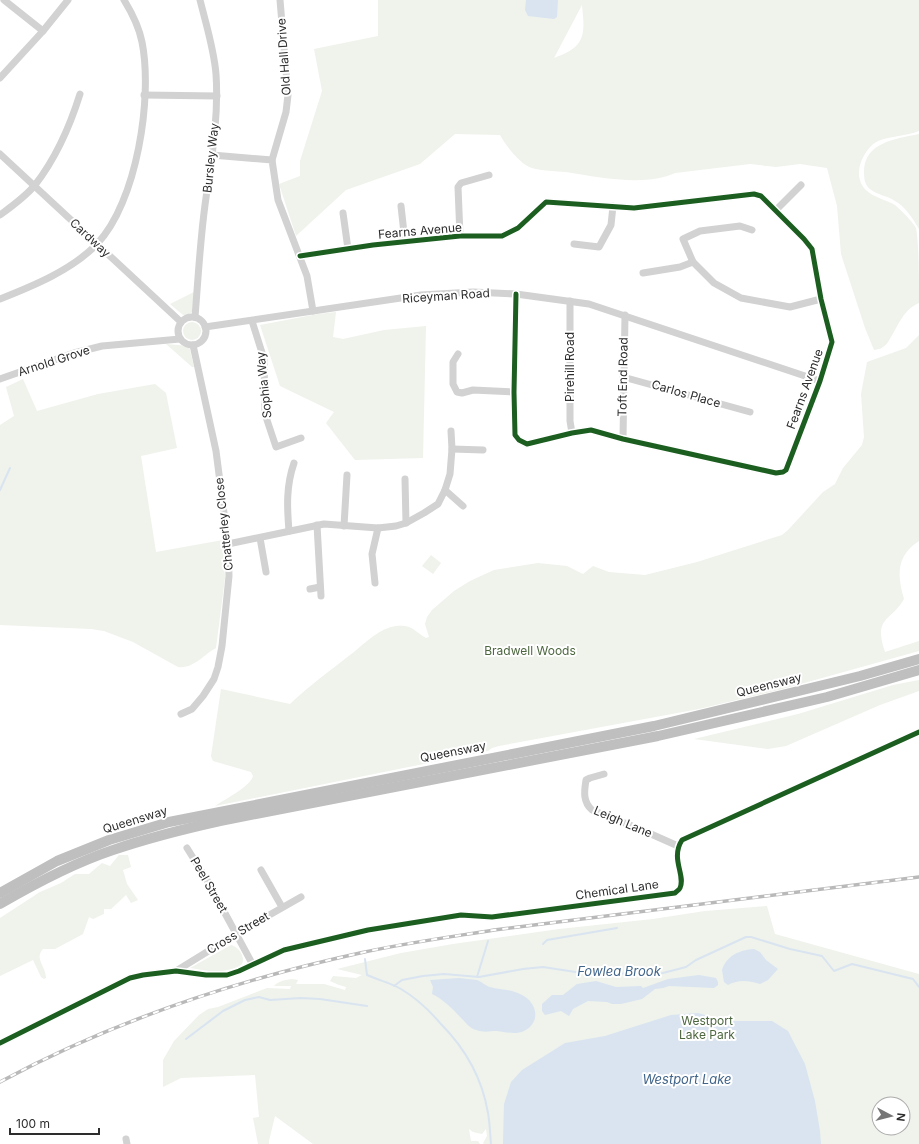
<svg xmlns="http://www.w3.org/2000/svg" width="919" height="1144" viewBox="0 0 919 1144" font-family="Inter,sans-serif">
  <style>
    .green { fill: #eff3ec; fill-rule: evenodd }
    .water { fill: #d9e4f0 }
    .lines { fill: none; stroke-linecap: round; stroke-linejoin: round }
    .stream { stroke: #d9e4f0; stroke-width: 2 }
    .minor { stroke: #d2d2d2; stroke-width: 7 }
    .highway { stroke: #bfbfbf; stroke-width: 10 }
    .rail-casing { stroke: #b9b9b9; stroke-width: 3.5 }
    .rail { stroke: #fff; stroke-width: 2; stroke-dasharray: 6; stroke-linecap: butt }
    .cycleway-casing { stroke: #fff; stroke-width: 8 }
    .cycleway { stroke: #1b5e20; stroke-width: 5 }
    .labels { text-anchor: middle; stroke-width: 4; stroke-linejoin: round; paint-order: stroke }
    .street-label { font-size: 12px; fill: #2d2d2d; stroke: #fff }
    .park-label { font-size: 12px; fill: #4c663e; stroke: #fff }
    .water-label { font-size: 13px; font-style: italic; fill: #41658a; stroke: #fff }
  </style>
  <rect width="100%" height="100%" fill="#fff"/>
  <g class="green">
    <path d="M378,0h541v131c-13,5 -28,5 -41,10 -8,4 -14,13 -17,21 -2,5 -2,9 -2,14 3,20 22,21 36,29 5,4 18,17 21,23 3,13 3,58 3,75 -15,6 -20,21 -28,34 -2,3 -4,8 -8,10 -2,2 -6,2 -9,3l-9,-22 -24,-74 -4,-48 -10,-38 -27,-4 -24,3 -26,-3 -75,9c-29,14 -78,4 -109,-1 -11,-1 -24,-1 -34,-4 -12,-4 -26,-22 -32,-33l-45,-1 -35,30 -74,26 -50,46 -17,-52 21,-8v-15l22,-70 -8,-42 64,-13zM582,5c3,30 4,42 -28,53z"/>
    <path d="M919,134v95c-6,-10 -14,-23 -24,-28 -7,-5 -18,-6 -25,-12 -5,-4 -6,-10 -6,-17 0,-30 32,-33 55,-38z"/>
    <path d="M194,292l-2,20 -6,4 -3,-1 -13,-11z"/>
    <path d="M336,312l-3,25 10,2 41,-9 42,-4 -3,132 -68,2 -29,-37 8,-11 -54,-26 -20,-61 58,-11z"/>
    <circle cx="192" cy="331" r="9"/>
    <path d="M919,335v206c-23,15 -22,34 -15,58 -13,23 -31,17 -19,53l34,-11v10l-140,39 -80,19 -200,37 -7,2 -4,3 -273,55c10,-7 35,-19 38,-30l-2,-4 -38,-11 -2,-5 10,-67 69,15c20,-19 42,-35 64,-52 12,-10 26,-24 42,-26 16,-2 18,5 30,12l3,-1 -4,-13 2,-7 5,-7 22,-19 16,-10 24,-11 44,-7 29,3 16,8 10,-8 16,6 36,3 52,-13 85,-27 6,-5 35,-38 12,-8 8,-16 19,-23 2,-8 -3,-43 6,-32 39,-14z"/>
    <path d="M166,344l23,2 5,21h-2z"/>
    <path d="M23,379l14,32 61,-17 57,-10 11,9 11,55 -36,8 15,96 67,-12 2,38 -9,70c-12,6 -22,21 -38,19l-45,-25 -29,-11 -13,-2 -91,-4v-200l14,-9 -8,-29z"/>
    <path d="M431,555l10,8 -8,11 -11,-8z"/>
    <path d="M919,680v11l-39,14 -94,41 -18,3 -74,-10 104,-25 95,-29z"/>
    <path d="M119,855h9l3,12 -8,3 4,14 11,16 -7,3 -5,-8 -15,14h-7v5l-11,5 -4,-2 -6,17 -28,15h-12c-9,9 3,18 3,29l-2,1 -3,-2 -8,-17 -33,16v-58l40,-26 21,-9 14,-9h14l13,-11 8,3z"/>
    <path d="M767,906l8,28 144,40v170h-435l-1,-1 4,-7 -1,-7 -4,5 -9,-2 -4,-3 2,12h7l2,3h-167l-38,-28 -6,25v3h-11l-5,-26 6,-1 -4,-42 -74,3 -18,9v-27l11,-19 25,-26 9,-6 10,-2 49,-19 23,1 1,-3h-17c4,-5 17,-8 24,-6l-2,4h28l21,6 1,-3 -7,-2 -9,-4 3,-5 23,2 6,-3 -25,-6 64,-16 52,-9 106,-15 94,-10 52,-8zM879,1104h24v24h-24z"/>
    <path d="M231,945c6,1 15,11 11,19 -3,3 -10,5 -14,6 -13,3 -26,0 -38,-2z"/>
  </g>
  <g class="water">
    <path d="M526,0h32l-1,17 -3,2 -26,-3 -3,-6z"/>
    <path d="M754,949l6,3 6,8 12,9 -10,11 -8,4c-12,-3 -20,-5 -32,1l-4,-3 -2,-12c5,-15 18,-20 32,-21z"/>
    <path d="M699,975l17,3 2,4v3l-4,3 -45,-2 -6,2 -8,1 -13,10 -21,5h-9l-5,-2 -19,-1 -15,8 -4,7 -8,-5 -16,4 -3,-4v-7l10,-9h11l14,-11 19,-3 20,6 25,-1 2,2 25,-9z"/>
    <path d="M459,978c6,1 12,1 18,2 5,2 9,6 13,7 10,3 21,2 30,7 17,7 22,28 4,37 -9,4 -17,1 -27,0 -8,0 -12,2 -21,-1 -6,-2 -9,-6 -14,-11 -8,-9 -19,-20 -30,-25l1,-7 -3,-7z"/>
    <path d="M698,1013l27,8h47l16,10 17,33 10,37 5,30 1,13h-318l1,-40 7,-22 11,-12 43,-27 40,-7 66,-21z"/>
  </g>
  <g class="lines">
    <g class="stream">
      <path d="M0,490l10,-22"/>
      <path d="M543,944l4,-4 70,-12"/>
      <path d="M365,959l2,16c11,5 24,8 34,14 15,9 28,21 39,34 26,26 42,54 48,90 2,11 2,21 3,31"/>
      <path d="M477,977l11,-36"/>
      <path d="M394,986l8,-6 21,-4 21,-2 35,3 44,-8 20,-2 39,6 77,1 27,-7 10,-7 50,-23h5l39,12 32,7 12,15 18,-7 61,15 6,8"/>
      <path d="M186,1039l37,-28 22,-11 14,-3 11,3 31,-2 19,1 47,7"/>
    </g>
    <g class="minor">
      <path d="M4,0l39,31"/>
      <path d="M0,78l43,-47 25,-31"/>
      <path d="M144,95l73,1"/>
      <path d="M0,154l181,168"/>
      <path d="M212,155l60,5 6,40 29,76 6,35"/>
      <path d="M272,160l14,-48 2,-17 -8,-95"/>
      <path d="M401,206l4,36"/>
      <path d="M776,210l25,-25"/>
      <path d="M343,213l5,36"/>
      <path d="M0,215c11,-8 27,-20 35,-30 21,-27 35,-59 45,-91"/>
      <path d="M752,230l-12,-4 -40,5 -17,8 10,23 21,21 27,15 49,9 31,-8"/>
      <path d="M460,236l-2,-49 3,-4 28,-8"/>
      <path d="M574,244l25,3 12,-22 2,-19"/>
      <path d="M300,256l73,-11 87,-9h42l16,-8 28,-26 88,6 120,-14 7,2 43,43 8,10 9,50 11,43 -12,39 -34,89 -3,2 -7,1 -153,-34 -32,-9 -19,3 -45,11 -8,-4 -4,-5 -1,-43 2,-98"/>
      <path d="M643,273l37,-6 13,-5"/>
      <path d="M0,299c33,-13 72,-29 97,-55 40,-42 56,-147 45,-202 -3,-15 -10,-29 -18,-42"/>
      <path d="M570,301v120l2,12"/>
      <circle cx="192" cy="331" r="14"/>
      <path d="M195,317c3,-37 5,-75 10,-112 6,-43 14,-87 11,-131 -2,-25 -10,-50 -16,-74"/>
      <path d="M252,321l12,38 1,55 11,33 25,-9"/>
      <path d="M205,327l216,-32 52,-3 43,2 73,10 231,77"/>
      <path d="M458,354l-5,8v22l4,8 5,1 11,-3 41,2"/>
      <path d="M623,377l127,35"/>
      <path d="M0,379l74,-26 28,-7 78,-7"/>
      <path d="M623,439l2,-124"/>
      <path d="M452,449l31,1"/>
      <path d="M405,479l1,44"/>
      <path d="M445,490l18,16"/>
      <path d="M317,525l4,71"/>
      <path d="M344,526l3,-51"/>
      <path d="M289,531c-2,-24 -3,-45 5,-68"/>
      <path d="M260,538l6,34"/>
      <path d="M228,544l96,-20 54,4 18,-2 10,-3 18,-10 14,-9 7,-14 5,-16 2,-25 -1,-18"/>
      <path d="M375,583l-3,-29 6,-26"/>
      <path d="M310,589l10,-2"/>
      <path d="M181,714l11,-5 11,-13 11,-17 4,-12 4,-21 7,-70 -1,-32 -12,-93 -23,-106"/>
      <path d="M604,774l-14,4 -4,2c-2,12 -3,22 6,30l50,20 36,16"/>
      <path d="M187,848l20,32 46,85"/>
      <path d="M261,870l21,37"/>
      <path d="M176,971l60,-37 65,-37"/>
      <path d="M0,1043l130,-65 13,-3 33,-4 30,4h21l12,-4 45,-21 84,-20 93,-15 31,2 183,-24c2,-2 4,-3 5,-5 6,-13 -10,-29 2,-48l237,-108"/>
      <path d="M126,1139l1,5"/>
    </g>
    <g class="highway">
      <path d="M0,893l57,-32 52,-21 60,-18 485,-96 206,-50 59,-17"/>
      <path d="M0,904c36,-21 74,-41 113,-54 35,-12 71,-21 107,-29l438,-85 169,-39 92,-27"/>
    </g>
    <defs>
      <path id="rail" d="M0,1082c111,-60 237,-102 360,-129 45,-10 90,-16 134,-23l425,-53"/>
    </defs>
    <use href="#rail" class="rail-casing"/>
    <use href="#rail" class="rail"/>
    <defs>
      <g id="cycleway">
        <path d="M300,256l73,-11 87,-9h42l16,-8 28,-26 88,6 120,-14 7,2 43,43 8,10 9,50 11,43 -12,39 -34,89 -3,2 -7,1 -153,-34 -32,-9 -19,3 -45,11 -8,-4 -4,-5 -1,-43 2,-98"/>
        <path d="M0,1043l130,-65 13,-3 33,-4 30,4h21l12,-4 45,-21 84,-20 93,-15 31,2 183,-24c2,-2 4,-3 5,-5 6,-13 -10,-29 2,-48l237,-108"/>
      </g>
    </defs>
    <use href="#cycleway" class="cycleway-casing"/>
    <use href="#cycleway" class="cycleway"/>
  </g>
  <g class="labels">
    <g class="street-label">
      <text transform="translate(284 57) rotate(-94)" y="4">Old Hall Drive</text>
      <text transform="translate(211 158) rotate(-84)" y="4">Bursley Way</text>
      <text transform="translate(420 231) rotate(-5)" y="4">Fearns Avenue</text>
      <text transform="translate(90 238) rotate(43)" y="4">Cardway</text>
      <text transform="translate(446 296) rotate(-4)" y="4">Riceyman Road</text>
      <text transform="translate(54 361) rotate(-18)" y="4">Arnold Grove</text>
      <text transform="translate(570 367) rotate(-90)" y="4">Pirehill Road</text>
      <text transform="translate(623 377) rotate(-89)" y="4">Toft End Road</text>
      <text transform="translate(264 385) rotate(-96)" y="4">Sophia Way</text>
      <text transform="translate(805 389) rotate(-70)" y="4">Fearns Avenue</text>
      <text transform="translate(686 394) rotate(16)" y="4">Carlos Place</text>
      <text transform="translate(224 524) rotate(-96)" y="4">Chatterley Close</text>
      <text transform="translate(769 685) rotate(-14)" y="4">Queensway</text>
      <text transform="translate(453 752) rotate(-11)" y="4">Queensway</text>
      <text transform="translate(135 820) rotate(-17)" y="4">Queensway</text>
      <text transform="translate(623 822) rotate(23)" y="4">Leigh Lane</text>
      <text transform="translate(209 885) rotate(60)" y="4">Peel Street</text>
      <text transform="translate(617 890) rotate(-8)" y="4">Chemical Lane</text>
      <text transform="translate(238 933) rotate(-31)" y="4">Cross Street</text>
    </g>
    <g class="park-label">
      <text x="530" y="655">Bradwell Woods</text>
      <text x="707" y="1025">Westport<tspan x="707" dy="14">Lake Park</tspan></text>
    </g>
    <g class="water-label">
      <text x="619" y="976">Fowlea Brook</text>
      <text x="687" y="1084">Westport Lake</text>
    </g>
  </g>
  <g transform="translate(891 1116) rotate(97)"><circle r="19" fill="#ffffff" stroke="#ababab"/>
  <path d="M0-3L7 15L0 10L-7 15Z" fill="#767676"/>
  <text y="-6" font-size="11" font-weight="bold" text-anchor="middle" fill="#2d2d2d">N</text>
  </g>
  <path d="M10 1128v6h89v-6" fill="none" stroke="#2d2d2d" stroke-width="2"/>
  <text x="16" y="1128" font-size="12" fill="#2d2d2d" stroke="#ffffff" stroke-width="3" paint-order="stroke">100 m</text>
</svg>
